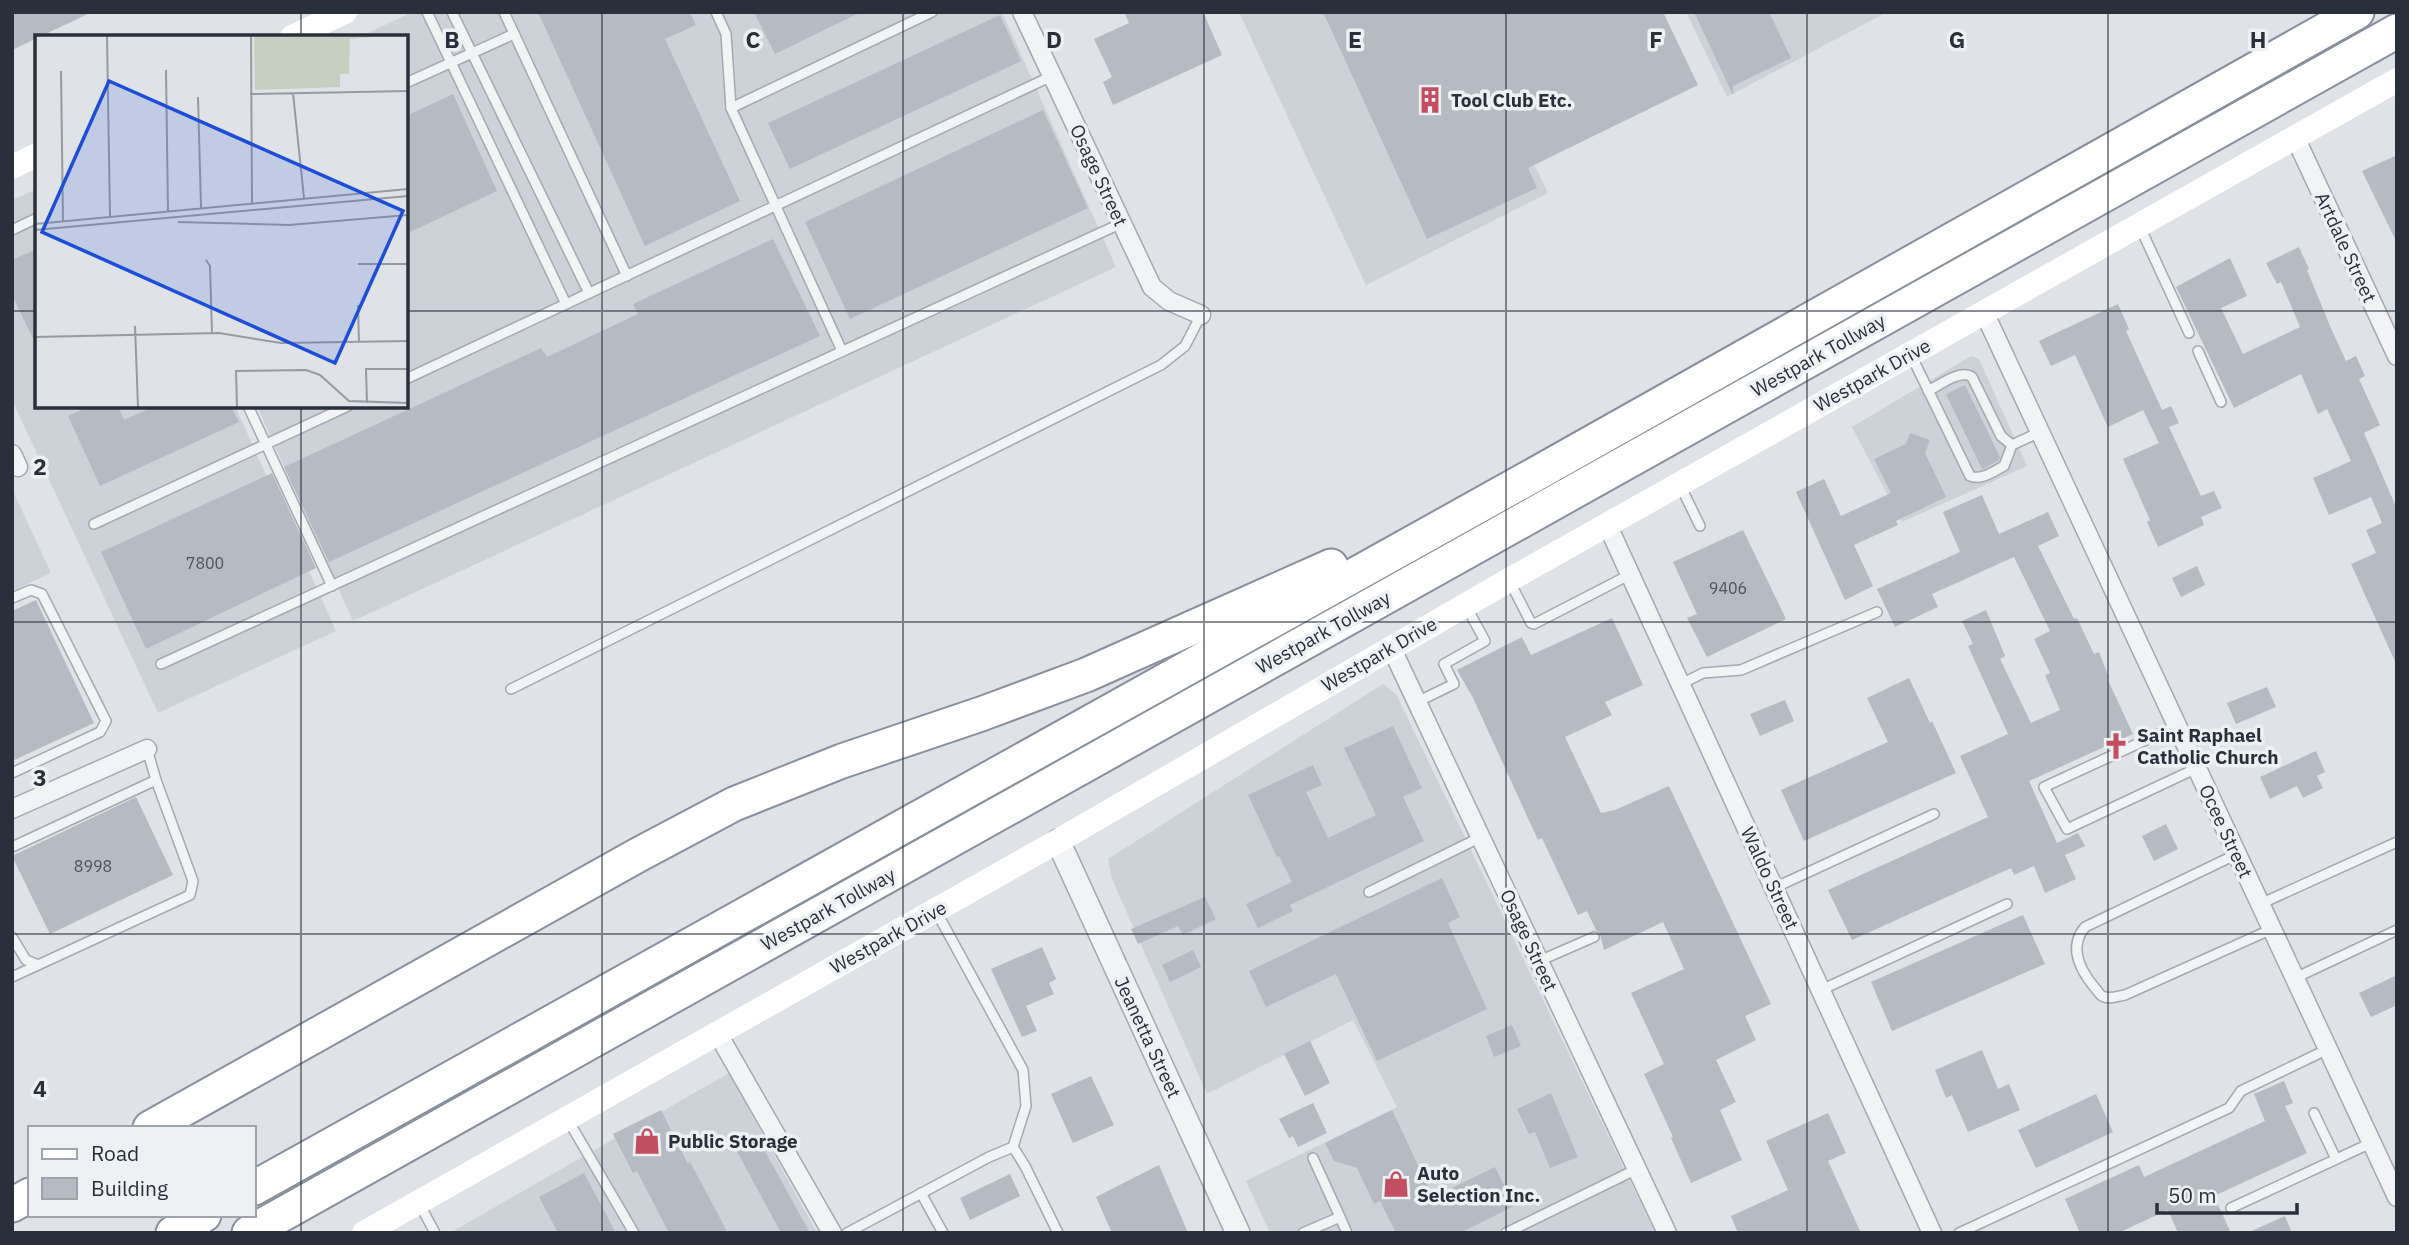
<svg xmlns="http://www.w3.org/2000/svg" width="2409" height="1245" viewBox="0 0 2409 1245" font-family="'IBM Plex Sans',sans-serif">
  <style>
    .built { fill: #cdd1d8 }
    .building { fill: #b6bbc3 }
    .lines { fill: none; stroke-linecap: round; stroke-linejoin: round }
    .service-casing { stroke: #a5a9b0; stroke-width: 12 }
    .minor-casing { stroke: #a5a9b0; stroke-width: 21 }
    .tertiary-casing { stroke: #a5a9b0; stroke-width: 26 }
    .motorway-casing { stroke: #88909c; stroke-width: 37 }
    .service { stroke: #f1f3f5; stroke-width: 9 }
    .minor { stroke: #f1f3f5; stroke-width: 18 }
    .tertiary { stroke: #f1f3f5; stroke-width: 23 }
    .secondary { stroke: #fff; stroke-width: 24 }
    .motorway { stroke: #fff; stroke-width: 33 }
    .grid { fill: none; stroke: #29303c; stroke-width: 2; stroke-opacity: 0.55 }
    .labels { text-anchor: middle; stroke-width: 7; stroke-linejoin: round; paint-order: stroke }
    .number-label { font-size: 16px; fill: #4c535e }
    .poi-label { font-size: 19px; font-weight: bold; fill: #29303c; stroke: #eef1f4; text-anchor: start }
    .street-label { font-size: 19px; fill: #29303c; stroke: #eef1f4 }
    .inset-road { fill: none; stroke: #969ba3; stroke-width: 2 }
    .view { fill: #1d4ed8; fill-opacity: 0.15; stroke: #1d4ed8; stroke-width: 3.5 }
    .inset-edge { fill: none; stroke: #29303c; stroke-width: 3.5 }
    .grid-label { font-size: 23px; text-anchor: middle; font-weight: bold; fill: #29303c; stroke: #eef1f4; stroke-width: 7; stroke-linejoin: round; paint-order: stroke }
  </style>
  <rect width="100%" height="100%" fill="#dfe2e7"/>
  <g class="built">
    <path d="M412,12h590l114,255 -763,354 -96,-215h149v-369h-46z"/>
    <path d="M1239,12h223l86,181 -182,92z"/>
    <path d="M1686,12h201l-160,85z"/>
    <path d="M37,189v217h198l101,225 -178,82 -146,-313v-200z"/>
    <path d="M1971,356l8,3 48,107 -125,56 -50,-95z"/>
    <path d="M12,489l39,84 -39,18z"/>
    <path d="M1383,684l13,10 259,539h-385l-24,-52 151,-74 -44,-87 -146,74 -95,-215 -4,-20z"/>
    <path d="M729,1073l88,160h-367z"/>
  </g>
  <g class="building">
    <path d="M12,12h80l-80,38z"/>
    <path d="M538,12h152l6,13 -31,14 75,162 -95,45z"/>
    <path d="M754,12h107l-86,42z"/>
    <path d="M1124,12h79l19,43 -109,50 -10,-23 9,-5 -18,-38 35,-16z"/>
    <path d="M1323,12h340l35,73 -170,83 9,20 -110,51z"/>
    <path d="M1694,12h75l22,46 -58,28v9z"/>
    <path d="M1000,15l21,46 -231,108 -22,-46z"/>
    <path d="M453,94l44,97 -91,43v-118z"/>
    <path d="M1043,110l45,98 -238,111 -45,-97z"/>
    <path d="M2397,155v88l-35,-72z"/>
    <path d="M773,239l47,97 -491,226 -45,-95 257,-119 6,9 91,-43 -5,-10z"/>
    <path d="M2299,247l10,22 -2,1 23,56 16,35 10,-5 9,20 -6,3 21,46 -16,8 33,76v157l-46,-102 25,-11 -10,-23 16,-7 -11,-26 -42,18 -16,-37 38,-17 -24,-52 -9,5 -17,-40 -67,34 -58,-121 54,-29 17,38 -26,12 22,46 57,-27 -19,-45 -4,2 -11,-21z"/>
    <path d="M37,249v98l-25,-52v-35z"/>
    <path d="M2118,304l11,25 -3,2 36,79 9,-4 8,17 -10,4 32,69 13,-5 8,17 -21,9 3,8 -46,22 -11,-25 3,-2 -27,-61 36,-16 -16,-33 -35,17 -33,-72 -24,11 -12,-25z"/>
    <path d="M1965,385l35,72 -2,4 -16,8 -36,-75z"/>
    <path d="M90,406h28l6,14 31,-14h76l8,16 -139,64 -32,-70z"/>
    <path d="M1910,433l20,7 -5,13 21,44 -50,24 2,4 -44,20 19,41 -28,14 -49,-108 28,-13 17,37 50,-23 -17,-34 32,-15z"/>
    <path d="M272,473l44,95 -170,81 -45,-97z"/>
    <path d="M1982,495l17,39 49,-22 11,24 -21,10 36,73 3,-1 17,36 5,-2 10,26h-2l26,56 -104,47 28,62 21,-10 7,13 -20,9 11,24 -31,14 -11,-27 -20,9 -3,-7 -159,72 -24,-50 160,-73 -28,-61 48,-22 -40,-88 5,-2 -11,-23 24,-11 19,46 -5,3 31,64 29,-13 -15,-35 5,-2 -16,-34 16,-8 -36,-74 -82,37 6,13 -43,20 -18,-38 83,-37 -17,-40z"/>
    <path d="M1743,530l43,89 -79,38 -20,-39 10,-4 -24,-52z"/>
    <path d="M2197,566l8,19 -24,12 -9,-19z"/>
    <path d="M36,600l58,123 -82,38v-150z"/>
    <path d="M1612,618l31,67 -38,17 7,13 -47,22 36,76 14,-3 54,-24 102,218 -26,12 11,24 -40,20 20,42 -16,8 22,50 -51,23 -20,-45 2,-1 -29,-63 20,-10 -33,-71 53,-24 -21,-47 -59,28 -4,-16 -4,-4 -9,-19 -9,4 -36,-77 -4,2 -65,-142 -16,-28 65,-33 9,18z"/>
    <path d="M1909,678l21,45 2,-2 24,52 -152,68 -23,-51 107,-48 -21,-44z"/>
    <path d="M2267,687l9,20 -40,17 -9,-21z"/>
    <path d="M1785,700l9,21 -34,15 -10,-22z"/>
    <path d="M1393,726l29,62 -19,9 21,44 -134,64 3,6 -35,17 -12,-24 46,-22 -13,-26 -2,1 -29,-62 65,-30 9,20 -16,7 22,46 48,-23 -32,-67z"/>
    <path d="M2316,751l9,21 -8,4 6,12 -20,10 -6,-12 -27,13 -10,-22z"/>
    <path d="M136,797l37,78 -123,59 -38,-78z"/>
    <path d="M2166,824l12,25 -24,12 -12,-25z"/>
    <path d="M1442,878l18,39 -12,6 39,86 -110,52 -41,-87 -70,33 -17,-36z"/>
    <path d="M1205,897l11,22 -33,16 -5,-9 -40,18 -7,-15z"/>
    <path d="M2023,915l22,49 -153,67 -21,-49z"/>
    <path d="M1042,947l14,32 -7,4 5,11 -28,12 11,25 -15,6 -31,-68z"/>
    <path d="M1193,950l8,17 -31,15 -8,-17z"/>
    <path d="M2397,975v30l-26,12 -12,-24z"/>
    <path d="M1512,1025l9,21 -27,11 -8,-21z"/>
    <path d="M1310,1041l20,42 -25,13 -21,-42z"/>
    <path d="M1982,1050l16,39 11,-5 11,26 -52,22 -16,-37 -6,3 -11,-28z"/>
    <path d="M1091,1076l23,49 -41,18 -22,-49z"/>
    <path d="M2284,1081l9,22 -8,3 22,47 -93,43 17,37h-53l-10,-23 -50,23h-38l-15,-34 74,-34 5,12 121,-56 -11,-27z"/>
    <path d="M1551,1093l27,64 -28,11 -15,-36 -6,2 -12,-25z"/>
    <path d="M2096,1094l17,38 -77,36 -18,-38z"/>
    <path d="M1313,1103l14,30 -29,14 -5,-11 -4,2 -10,-19z"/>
    <path d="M661,1110l27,54 2,-2 38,71h-59l-32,-62 -4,2 -20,-39z"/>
    <path d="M1392,1110l41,87 62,-30 19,39 -54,27h-64l-16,-32 -6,3 -17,-36 -23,-7 -9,-18z"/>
    <path d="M1828,1113l18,40 -18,8 33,72h-123l-7,-17 57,-26 -22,-49z"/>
    <path d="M757,1137l53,96h-29l-47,-87z"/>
    <path d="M1159,1165l29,68h-76l-16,-36z"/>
    <path d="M584,1173l32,60h-58l-19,-36z"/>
    <path d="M1010,1174l10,22 -50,24 -10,-22z"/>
    <path d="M2285,1216l7,17h-45z"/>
  </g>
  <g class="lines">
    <defs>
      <g id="service">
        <path d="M427,12l139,292"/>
        <path d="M452,12l137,281"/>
        <path d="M504,12l123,264"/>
        <path d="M716,12l10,22 5,74 111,243"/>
        <path d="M406,83l108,-49"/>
        <path d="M731,108l201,-96"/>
        <path d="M2140,227l49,106"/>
        <path d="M12,230l25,-12"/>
        <path d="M2198,351l23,51"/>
        <path d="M1911,355l59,121c11,5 24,-5 34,-10l8,-21 28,-13"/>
        <path d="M406,379l646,-303"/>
        <path d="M1928,391c12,-6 32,-22 44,-14l29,59 11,9"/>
        <path d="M248,406l84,180"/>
        <path d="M1680,485l20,41"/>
        <path d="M94,524l254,-118"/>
        <path d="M1509,580l22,43 3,1 97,-50"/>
        <path d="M12,598l19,-8 11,4 64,127 -6,11 -88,41"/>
        <path d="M161,664l961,-441"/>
        <path d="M1681,684l22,-11 38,-3 136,-58"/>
        <path d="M511,689l650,-324 24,-19 16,-31"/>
        <path d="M1417,702l37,-18 -10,-20 41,-23 -19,-35"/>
        <path d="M2176,726l-132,61 23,42 130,-61"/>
        <path d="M12,847l144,-67"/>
        <path d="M2237,854l-152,73c-17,20 -5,43 10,61 2,2 5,7 7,8 7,4 16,0 23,-1l147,-66"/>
        <path d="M1774,888l160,-74"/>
        <path d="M1369,892l112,-55"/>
        <path d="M2260,904l137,-62"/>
        <path d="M936,911l87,159 3,36 -13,41"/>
        <path d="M12,937l14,23 12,5 152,-70 3,-14 -37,-101 -9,-31"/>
        <path d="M1539,961l55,-24"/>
        <path d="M12,977l26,-12"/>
        <path d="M2295,978l102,-48"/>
        <path d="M1821,990l186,-86"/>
        <path d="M2314,1113l22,46"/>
        <path d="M568,1120l66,113"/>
        <path d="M1313,1158l27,59"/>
        <path d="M921,1193l22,40"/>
        <path d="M419,1203l16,30"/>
        <path d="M2231,1208l140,-65"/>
        <path d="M847,1233l142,-76 24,-10 12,19 33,67"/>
        <path d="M1303,1233l37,-16 7,16"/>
        <path d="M1506,1233l131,-64"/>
        <path d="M1959,1233l270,-125 12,-17 87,-42"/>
      </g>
      <g id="minor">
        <path d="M1022,12l130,275 17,14 32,14"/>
        <path d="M2295,137l102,219"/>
        <path d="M1984,312l413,885"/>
        <path d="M12,454l6,13"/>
        <path d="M1607,524l325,709"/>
        <path d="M1391,647l276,586"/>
        <path d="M12,809l135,-60"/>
        <path d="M718,1034l114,199"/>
      </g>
      <path id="tertiary" d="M1058,841l180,392"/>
      <g id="motorway">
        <path d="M150,1128l488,-273 96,-51 108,-43 139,-47 105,-39 245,-109"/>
        <path d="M254,1188l1271,-708 832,-468"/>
        <path d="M12,1205l18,-10"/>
        <path d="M173,1233l31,-18"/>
        <path d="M249,1233l2148,-1202"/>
      </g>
    </defs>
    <use href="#service" class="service-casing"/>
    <use href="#minor" class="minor-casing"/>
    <use href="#tertiary" class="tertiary-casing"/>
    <use href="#motorway" class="motorway-casing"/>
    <use href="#service" class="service"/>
    <use href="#minor" class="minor"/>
    <use href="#tertiary" class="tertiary"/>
    <g class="secondary">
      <path d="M292,37l53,-25"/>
      <path d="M12,167l25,-12"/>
      <path d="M364,1233l694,-392 451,-261 888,-500"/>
    </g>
    <use href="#motorway" class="motorway"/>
  </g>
  <path class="grid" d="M301,12v25M602,12v1221M903,12v1221M1204,12v1221M1506,12v1221M1807,12v1221M2108,12v1221M12,311h25M406,311h1991M301,406v827M12,622h2385M12,934h2385"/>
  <defs>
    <symbol id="building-bare" viewBox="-9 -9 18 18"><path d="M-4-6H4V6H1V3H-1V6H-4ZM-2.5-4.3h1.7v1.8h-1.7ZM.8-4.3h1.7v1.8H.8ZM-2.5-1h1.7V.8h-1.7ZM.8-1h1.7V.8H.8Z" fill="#c14f61" stroke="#eef1f4" stroke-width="2.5" paint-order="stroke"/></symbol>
    <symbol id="church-bare" viewBox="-9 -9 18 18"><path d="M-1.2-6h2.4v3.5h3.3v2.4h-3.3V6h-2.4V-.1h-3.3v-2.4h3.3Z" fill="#c14f61" stroke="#eef1f4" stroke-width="2.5" paint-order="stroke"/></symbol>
    <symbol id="shop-bare" viewBox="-9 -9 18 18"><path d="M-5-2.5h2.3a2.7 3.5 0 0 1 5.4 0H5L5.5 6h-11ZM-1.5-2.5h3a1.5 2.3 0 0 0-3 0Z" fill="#c14f61" stroke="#eef1f4" stroke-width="2.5" paint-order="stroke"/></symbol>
  </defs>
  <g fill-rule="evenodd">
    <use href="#building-bare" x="1411" y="81" width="38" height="38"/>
    <use href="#church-bare" x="2097" y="727" width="38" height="38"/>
    <use href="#shop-bare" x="628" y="1122" width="38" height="38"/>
    <use href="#shop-bare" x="1377" y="1165" width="38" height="38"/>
  </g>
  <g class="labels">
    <g class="number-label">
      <text x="205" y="569">7800</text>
      <text x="1728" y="594">9406</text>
      <text x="93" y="872">8998</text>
    </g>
    <g class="poi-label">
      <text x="1451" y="107">Tool Club Etc.</text>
      <text x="2137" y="742">Saint Raphael<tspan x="2137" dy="22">Catholic Church</tspan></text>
      <text x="668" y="1148">Public Storage</text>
      <text x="1417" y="1180">Auto<tspan x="1417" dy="22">Selection Inc.</tspan></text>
    </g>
    <g class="street-label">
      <text transform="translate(1099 175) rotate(65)" y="7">Osage Street</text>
      <text transform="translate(2346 247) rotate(65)" y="7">Artdale Street</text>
      <text transform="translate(1818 355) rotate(-29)" y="7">Westpark Tollway</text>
      <text transform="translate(1872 375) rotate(-29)" y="7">Westpark Drive</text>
      <text transform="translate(1323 632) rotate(-29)" y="7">Westpark Tollway</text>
      <text transform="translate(1379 654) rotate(-30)" y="7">Westpark Drive</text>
      <text transform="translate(2226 831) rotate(65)" y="7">Ocee Street</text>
      <text transform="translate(1770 878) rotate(65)" y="7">Waldo Street</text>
      <text transform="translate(828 909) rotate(-29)" y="7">Westpark Tollway</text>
      <text transform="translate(888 937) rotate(-29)" y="7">Westpark Drive</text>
      <text transform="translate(1529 940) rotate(65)" y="7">Osage Street</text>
      <text transform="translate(1148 1037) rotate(65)" y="7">Jeanetta Street</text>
    </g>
  </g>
  <g transform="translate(35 35)">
    <rect width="373" height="373" fill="#dfe2e7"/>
    <path d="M219,1h129l-33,3 -1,35h-9v13l-85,3z" fill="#c5d0c1"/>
    <path class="inset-road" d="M72,1l3,181M216,1l1,167M131,35l2,142M26,36l2,151M258,58l11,105M215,59l158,-3M163,62l3,111M143,187l111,3 119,-10M0,189l373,-35M0,195l373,-34M171,225l4,6 2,67M323,229h50M323,270l1,37M100,291l3,81M0,302l184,-4 62,10 127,-2M332,368l-1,-34h42M202,372l-1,-36 70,-1 14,5 29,26 59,2"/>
    <path class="view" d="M74,46l294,130 -68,152 -293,-131z"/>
    <rect width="373" height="373" class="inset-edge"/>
  </g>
  <g class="grid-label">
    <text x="452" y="48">B</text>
    <text x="753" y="48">C</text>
    <text x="1054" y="48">D</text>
    <text x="1355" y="48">E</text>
    <text x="1656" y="48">F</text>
    <text x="1957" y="48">G</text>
    <text x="2258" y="48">H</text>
    <text x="40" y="475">2</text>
    <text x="40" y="786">3</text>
    <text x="40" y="1097">4</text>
  </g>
  <rect width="2409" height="1245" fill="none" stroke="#29303c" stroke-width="28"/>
  <rect x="28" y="1126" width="228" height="91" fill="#eef1f4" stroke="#9fa4aa" stroke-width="2"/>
  <rect x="42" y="1149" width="35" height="10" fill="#ffffff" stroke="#9fa4aa" stroke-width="2"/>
  <text x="91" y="1161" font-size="21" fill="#29303c">Road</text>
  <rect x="42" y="1178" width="35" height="21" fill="#b6bbc3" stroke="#9fa4aa" stroke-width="2"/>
  <text x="91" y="1196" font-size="21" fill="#29303c">Building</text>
  <path d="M2157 1203v10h140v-10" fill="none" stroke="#29303c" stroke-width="3.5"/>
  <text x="2168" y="1203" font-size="21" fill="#29303c" stroke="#eef1f4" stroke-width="5" paint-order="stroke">50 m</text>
</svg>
